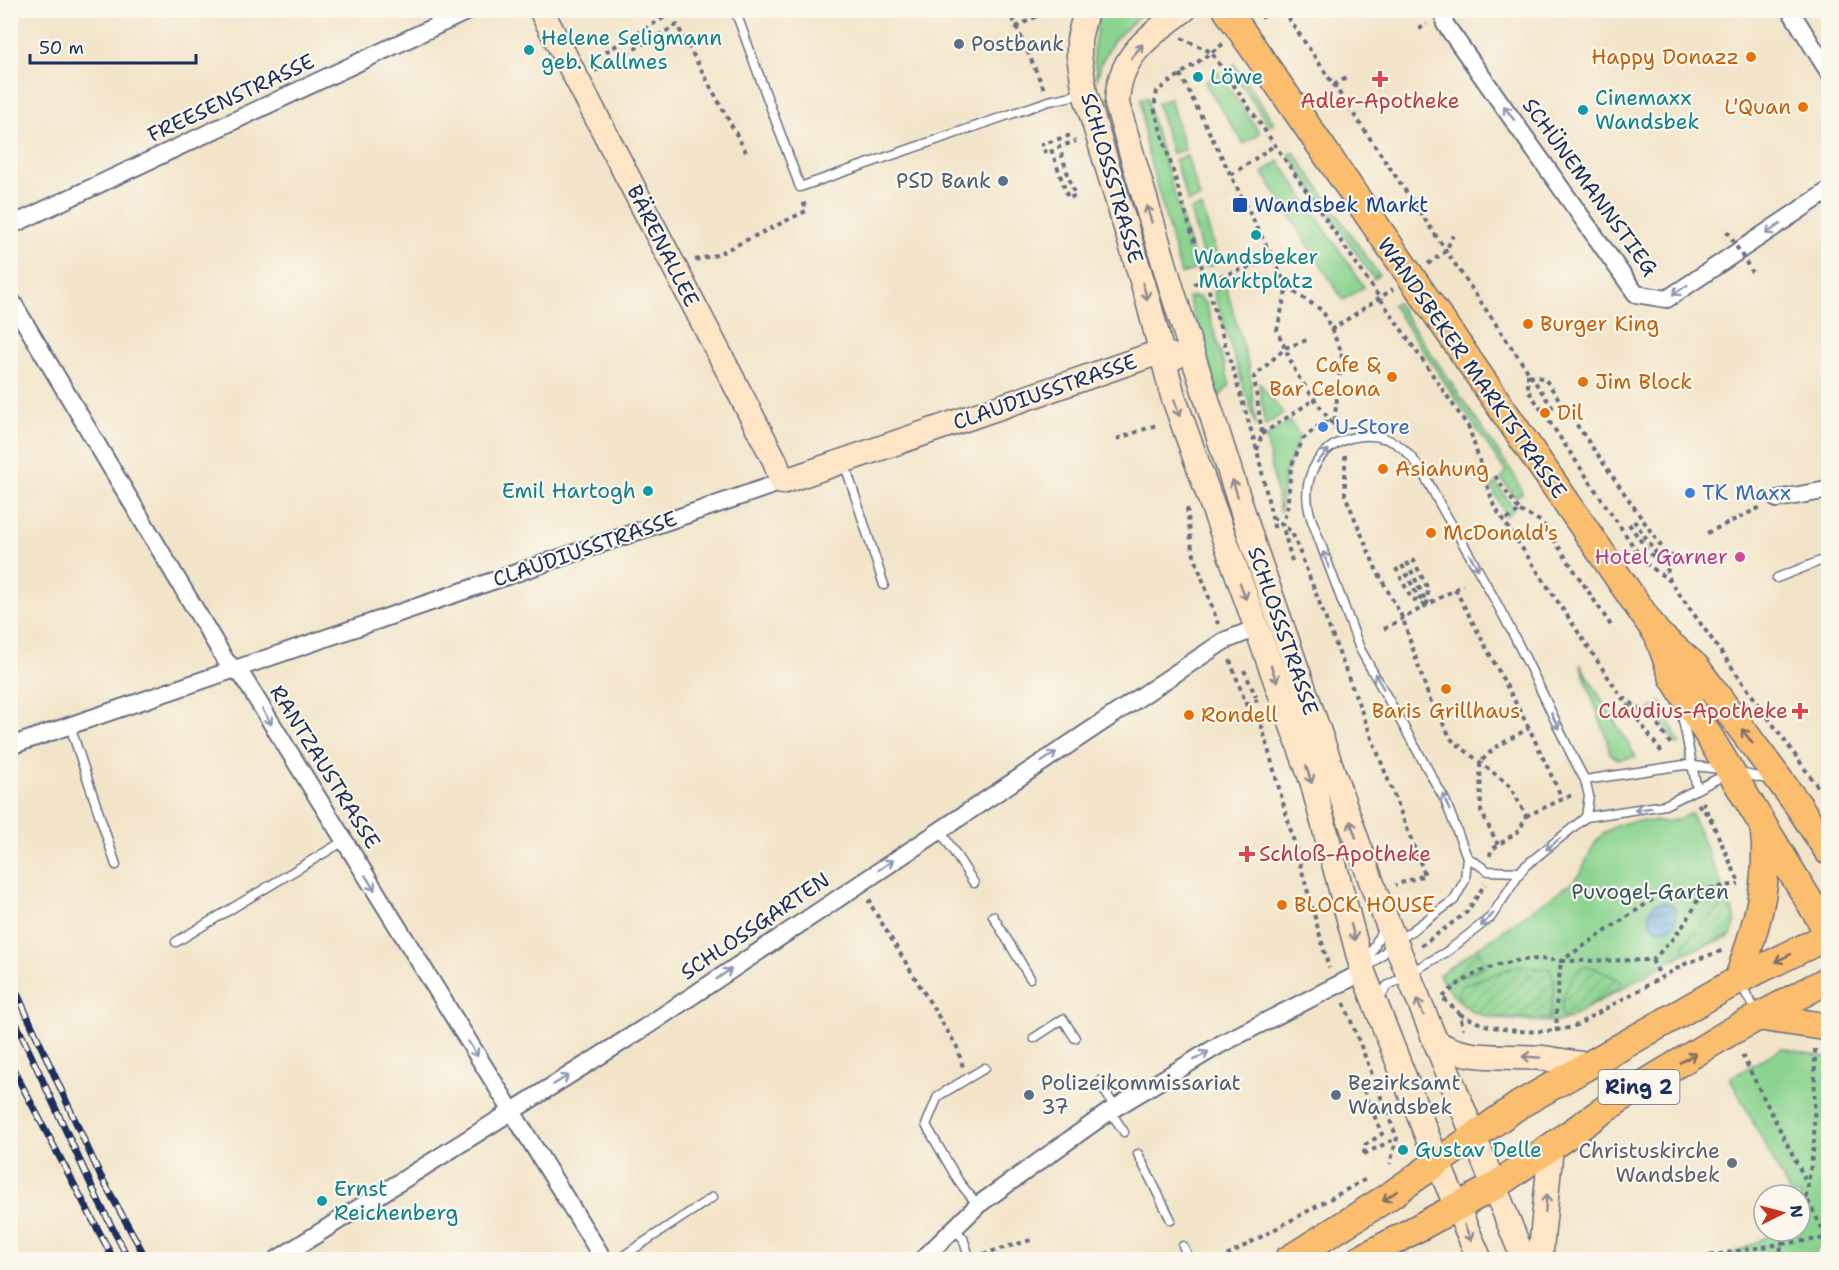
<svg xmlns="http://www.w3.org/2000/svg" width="1839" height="1270" viewBox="0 0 1839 1270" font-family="'Shantell Sans',sans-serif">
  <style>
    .green { fill: #8bd490; stroke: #538277; stroke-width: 1.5 }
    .garden { fill: url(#garden-furrows); stroke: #538277; stroke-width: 1.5 }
    .water { fill: url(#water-rules); stroke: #426f9e; stroke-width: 1.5 }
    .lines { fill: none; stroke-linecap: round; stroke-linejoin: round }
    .lane-casing { stroke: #666e83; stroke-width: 11 }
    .street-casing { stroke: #666e83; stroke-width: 20 }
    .secondary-casing { stroke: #666e83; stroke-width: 27 }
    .primary-casing { stroke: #666e83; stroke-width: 30 }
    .path { stroke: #666e83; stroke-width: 4; stroke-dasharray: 4.5 4.5; stroke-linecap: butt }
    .lane { stroke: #fff; stroke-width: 8 }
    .street { stroke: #fff; stroke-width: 16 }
    .secondary { stroke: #fde5c5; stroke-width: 24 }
    .primary { stroke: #fbbd6e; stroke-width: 27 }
    .rail-casing { stroke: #1b2f5e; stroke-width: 7 }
    .rail { stroke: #fbf7ec; stroke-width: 4.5; stroke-dasharray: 14; stroke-linecap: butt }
    .path-bridge { stroke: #666e83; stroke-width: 4; stroke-dasharray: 4.5 4.5; stroke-linecap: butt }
    .oneway { stroke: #8c8a92 }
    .oneway2 { stroke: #8d97ae }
    .oneway3 { stroke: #806f65 }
    .service-dot { fill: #5c6f8a; stroke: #fbf7ec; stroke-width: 2 }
    .culture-dot { fill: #0f9aa8; stroke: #fbf7ec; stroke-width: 2 }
    .food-dot { fill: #e8710a; stroke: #fbf7ec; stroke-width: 2 }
    .health-dot { fill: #e0444e; stroke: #fbf7ec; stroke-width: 2 }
    .transit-dot { fill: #1a4fb4; stroke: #fbf7ec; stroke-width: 2 }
    .shop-dot { fill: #3f7fe0; stroke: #fbf7ec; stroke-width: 2 }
    .hotel-dot { fill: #d1479c; stroke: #fbf7ec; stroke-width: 2 }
    .worship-dot { fill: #6b7280; stroke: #fbf7ec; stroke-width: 2 }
    .labels { text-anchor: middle; stroke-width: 4.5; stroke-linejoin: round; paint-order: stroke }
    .shield { fill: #fbf7ec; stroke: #5e6b89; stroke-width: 1.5 }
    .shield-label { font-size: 20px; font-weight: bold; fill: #1b2f5e }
    .culture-label { font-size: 21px; fill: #0d838f; stroke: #fbf7ec; text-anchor: start }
    .service-label { font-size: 21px; fill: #4e5e75; stroke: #fbf7ec; text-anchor: start }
    .food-label { font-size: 21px; fill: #c56008; stroke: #fbf7ec; text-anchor: start }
    .street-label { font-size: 21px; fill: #1b2f5e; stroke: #fbf7ec }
    .health-label { font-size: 21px; fill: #be3a42; stroke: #fbf7ec }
    .transit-label { font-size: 21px; fill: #164399; stroke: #fbf7ec; text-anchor: start }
    .shop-label { font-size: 21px; fill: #366cbe; stroke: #fbf7ec; text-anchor: start }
    .hotel-label { font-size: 21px; fill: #b23c85; stroke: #fbf7ec; text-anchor: end }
    .park-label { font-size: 21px; fill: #37586a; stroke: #fbf7ec }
    .worship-label { font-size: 21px; fill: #5b616d; stroke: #fbf7ec; text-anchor: end }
  </style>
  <defs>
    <pattern id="garden-furrows" width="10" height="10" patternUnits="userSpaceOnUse" patternTransform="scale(1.5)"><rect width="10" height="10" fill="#8bd490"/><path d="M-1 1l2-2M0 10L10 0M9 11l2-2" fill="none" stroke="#77b67f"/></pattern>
    <pattern id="water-rules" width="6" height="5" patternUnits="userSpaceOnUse" patternTransform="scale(1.5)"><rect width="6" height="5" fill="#69afdf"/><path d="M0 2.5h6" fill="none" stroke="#568fb8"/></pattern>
  </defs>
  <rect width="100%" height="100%" fill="#fbf7ec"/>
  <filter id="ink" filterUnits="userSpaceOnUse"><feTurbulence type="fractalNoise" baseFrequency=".0167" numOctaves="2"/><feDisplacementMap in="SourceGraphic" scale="12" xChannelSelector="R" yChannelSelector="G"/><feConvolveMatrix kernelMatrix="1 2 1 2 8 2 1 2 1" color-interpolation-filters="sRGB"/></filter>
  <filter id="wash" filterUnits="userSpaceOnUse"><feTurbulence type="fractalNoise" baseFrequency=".008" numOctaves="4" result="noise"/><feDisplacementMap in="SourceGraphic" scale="24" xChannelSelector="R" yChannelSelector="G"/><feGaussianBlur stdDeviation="1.35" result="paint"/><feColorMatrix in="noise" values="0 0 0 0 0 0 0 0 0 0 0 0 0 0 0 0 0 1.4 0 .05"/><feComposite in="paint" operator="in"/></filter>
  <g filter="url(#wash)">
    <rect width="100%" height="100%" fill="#f2e4c8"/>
    <g class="green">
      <path d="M1100,11h45l-31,29 -13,23 -4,17 -4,-28z"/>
      <path d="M1234,64l40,59 -5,3 -39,-58z"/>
      <path d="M1218,72l42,61 -16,11 -39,-61z"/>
      <path d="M1141,98h7l2,15 44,146v11l-13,4 -36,-132z"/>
      <path d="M1170,99l15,51 -13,3 -15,-50z"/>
      <path d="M1294,152l85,123 -5,4 -85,-124z"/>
      <path d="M1187,156l13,42 -12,4 -13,-42z"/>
      <path d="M1279,161l85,126 -21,13 -80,-127z"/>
      <path d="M1202,207l17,56 -13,4 -16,-57z"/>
      <path d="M1226,287l23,80 7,59 -43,-136z"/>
      <path d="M1188,297h11l7,7 24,81 -11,12z"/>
      <path d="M1396,302l120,176 6,15 -7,4 -14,-18 5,-7 -114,-167z"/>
      <path d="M1259,383l24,30 -18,13z"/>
      <path d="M1289,421l11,14 -15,40 -5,38 -14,-76z"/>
      <path d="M1496,483l18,26 -8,7 -15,-30z"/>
      <path d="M1580,664l56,93 -17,2 -9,-4 -3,-16z"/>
      <path d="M1661,701l19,43 -3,1 -17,-23 -12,-11z"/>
      <path d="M1691,813l44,103 -4,19 -3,3 -43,15 -118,66 -10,3c-50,-2 -90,3 -118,-47l135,-94c13,-13 14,-34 29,-47 33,-26 59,-1 88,-21z"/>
      <path d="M1782,1048l46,10v183l-10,7 -7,11h-88l55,-28h22v-12l3,-2 -3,-6v-16h-9l-61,-117z"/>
    </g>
    <g class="garden">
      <path d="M1726,903h4l6,19 -5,13 -46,18v-9l9,-12 2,2 7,-7 -2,-2z"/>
      <path d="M1477,948l9,18 -42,17 -5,-8z"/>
      <path d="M1518,966l32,3 5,12 -5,38 -62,-2 -15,-5 -15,-12v-8l5,-7z"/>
      <path d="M1583,966l12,2 26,13v6l-54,32 -5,-4c-3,-16 9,-39 21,-49z"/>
    </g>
    <circle class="water" cx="1663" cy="916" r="14"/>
  </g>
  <g filter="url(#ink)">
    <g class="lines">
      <defs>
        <g id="lane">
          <path d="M735,10l65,177 249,-86 33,-7"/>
          <path d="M844,462l40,123"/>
          <path d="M1777,578l51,-20"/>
          <path d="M1681,710l16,79"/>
          <path d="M70,726l46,139"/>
          <path d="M1740,773l31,7"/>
          <path d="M1585,780l99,-15 37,4"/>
          <path d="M940,830l34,53"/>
          <path d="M1467,857l21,14 32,1"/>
          <path d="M993,916l37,62"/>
          <path d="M176,942l168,-101"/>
          <path d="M1367,963l17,-38"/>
          <path d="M1365,970l30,-27 59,-43 11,-20 2,-23 -22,-57 -85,-151 -49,-131c-6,-19 -5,-39 6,-56 18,-27 58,-35 84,-15 20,16 32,46 45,68 32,53 62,107 89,163 17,34 31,69 50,102l4,16 -3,21"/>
          <path d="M1740,983l17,30"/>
          <path d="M1378,1000l9,-14 61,-35 43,-34 33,-50 62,-50 79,-12 62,-31"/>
          <path d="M1034,1038l29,-19 12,19"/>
          <path d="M1099,1081l16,27"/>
          <path d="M1110,1111l14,21"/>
          <path d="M1138,1154l33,66"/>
          <path d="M978,1205l-19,-23 -33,-57 12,-29 47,-28"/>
          <path d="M953,1228l10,10 7,22"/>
          <path d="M1183,1246l7,14"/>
          <path d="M617,1260l96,-63"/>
        </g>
        <g id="street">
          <path d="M1443,10l2,14 191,270 31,5 161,-108"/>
          <path d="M1790,10l38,61"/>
          <path d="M10,226l460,-216"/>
          <path d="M10,298l216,363 17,16 361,583"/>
          <path d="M1777,499l51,-9"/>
          <path d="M10,746l772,-264"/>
          <path d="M276,1260l368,-232 580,-387 33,-13"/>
          <path d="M922,1260l56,-55 132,-94 111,-67 142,-72"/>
        </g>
        <g id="secondary">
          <path d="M541,10l234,451 7,21 378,-130 15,5"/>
          <path d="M1086,10l-7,29v17l6,37 62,204 26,99 139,385 51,191 74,189 43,99"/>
          <path d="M1184,10c-36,27 -66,46 -67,94l55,186 81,254 122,348 149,368"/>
          <path d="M1434,1040c27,22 75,15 108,18 16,2 31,5 47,7"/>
          <path d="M1540,1260l11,-113"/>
        </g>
        <g id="primary">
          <path d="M1227,10l431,625 15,42 155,255"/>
          <path d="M1659,635l36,31 103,139 30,46"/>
          <path d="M1738,980c17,-50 33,-99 26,-152"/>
          <path d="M1760,1017l68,10"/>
          <path d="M1288,1260l100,-63 131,-92 219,-125 90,-44"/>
          <path d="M1359,1260l136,-74 126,-88 109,-66 98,-52"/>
        </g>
      </defs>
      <use href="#lane" class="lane-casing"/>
      <use href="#street" class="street-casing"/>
      <use href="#secondary" class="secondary-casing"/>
      <use href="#primary" class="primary-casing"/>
      <g class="path">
        <path d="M1009,10l35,79"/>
        <path d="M1283,10l271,400"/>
        <path d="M1118,17l2,-7"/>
        <path d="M1261,18l12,-8"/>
        <path d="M1016,27l33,-17"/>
        <path d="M1419,29l8,-5"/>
        <path d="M1181,38l30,14 258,376 25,78 126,189 43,59"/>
        <path d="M1223,44l-66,47 -3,17 103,342 18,81"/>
        <path d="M590,61l87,-51"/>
        <path d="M595,71l82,-46 69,127"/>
        <path d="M1180,74l107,213 -10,43 20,45 39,54"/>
        <path d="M1334,85l12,-7"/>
        <path d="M1040,145l34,-11"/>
        <path d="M1043,152l8,-3 17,49 7,-2 -16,-49 17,-6"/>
        <path d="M1231,175l44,-30"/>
        <path d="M695,260l21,-5 90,-44 -3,-11"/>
        <path d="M1428,264l18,-13 7,-16"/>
        <path d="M1194,284l79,-24"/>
        <path d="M1287,287l36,24 19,42 -8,71"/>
        <path d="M1331,330l62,-41"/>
        <path d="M1528,374v16l116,172 26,19 158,220"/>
        <path d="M1529,375l16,4 118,170 7,32"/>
        <path d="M1262,434l53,-35"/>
        <path d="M1117,439l42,-15"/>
        <path d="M1257,450l5,-16 -8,-57 31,-29 22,-8"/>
        <path d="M1345,455v40l31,74 27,50 26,79 23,42 58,46 16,30 -6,14 -29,20 -1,6"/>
        <path d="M1495,476l25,35 -16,10"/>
        <path d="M1187,508l5,41 26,75"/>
        <path d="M1520,511l22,11 70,105"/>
        <path d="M1272,517l20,15 133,343 -30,10"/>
        <path d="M1629,524l21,30 5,3v-6l-21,-30"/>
        <path d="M1707,533l54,-26"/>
        <path d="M1655,557l10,3 8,-5"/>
        <path d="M1413,559l15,30 -1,17"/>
        <path d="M1292,561l-10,-37 5,-13 4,-44 12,-28 20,-17 11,2"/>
        <path d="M1407,562l19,40"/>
        <path d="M1402,565l15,30 7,8"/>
        <path d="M1396,568l15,30 16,8"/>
        <path d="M1455,589l74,139 33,70"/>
        <path d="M1384,629l79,-44"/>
        <path d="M1230,660l16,44 16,23 67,241"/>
        <path d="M1244,670l12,27"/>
        <path d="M1623,697l31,23 18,26"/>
        <path d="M1246,704l12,-4"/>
        <path d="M1820,789l8,-6"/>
        <path d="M1703,802l35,78"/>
        <path d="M1698,804l15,17"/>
        <path d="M1526,816l48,-22"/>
        <path d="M1498,845l-17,-34 -1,-49 16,-15 33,-19"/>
        <path d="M872,900l-3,2 88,145 6,20"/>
        <path d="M1421,946l46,-34 18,-28"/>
        <path d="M1652,960l9,17"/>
        <path d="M1443,997c30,-30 77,-43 118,-36l97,-65 81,-12"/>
        <path d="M1444,999l16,15 3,15"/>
        <path d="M1344,1003l53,135 -7,26"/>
        <path d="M1460,1014c31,19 79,21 113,13l114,-64 37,-13"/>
        <path d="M1557,1032l-1,-26 5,-45 91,-1c22,-21 39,-40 49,-69"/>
        <path d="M1815,1049l-1,96 -8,52 22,43"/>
        <path d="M1742,1055l66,130"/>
        <path d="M1364,1154l33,-16"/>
        <path d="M1364,1154l1,-9 17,-11 -20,-48 12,-5"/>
        <path d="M1800,1209l6,-12"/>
        <path d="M983,1254l48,-14"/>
        <path d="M1417,1256l11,4"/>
        <path d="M1219,1260l147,-81"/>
        <path d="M1702,1260l5,-4 74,-12 9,-13"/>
        <path d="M1780,1260l1,-16 46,-6"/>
      </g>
      <use href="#lane" class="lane"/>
      <use href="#street" class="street"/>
      <use href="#secondary" class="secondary"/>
      <use href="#primary" class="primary"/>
      <defs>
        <g id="rail">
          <path d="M10,978l90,197 47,85"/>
          <path d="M10,1010l89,192 30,58"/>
          <path d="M10,1063l104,197"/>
        </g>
      </defs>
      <use href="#rail" class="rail-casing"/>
      <use href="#rail" class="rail"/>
      <path class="path-bridge" d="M1727,231l25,41"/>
    </g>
    <defs><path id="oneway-shaft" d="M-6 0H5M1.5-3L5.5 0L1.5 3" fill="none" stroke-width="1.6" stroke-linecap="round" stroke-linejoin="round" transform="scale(1.5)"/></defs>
    <g class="oneway">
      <use href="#oneway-shaft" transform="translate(1137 51) rotate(-50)"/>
      <use href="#oneway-shaft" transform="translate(1149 214) rotate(-107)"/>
      <use href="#oneway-shaft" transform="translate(1145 291) rotate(74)"/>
      <use href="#oneway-shaft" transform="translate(1177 408) rotate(72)"/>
      <use href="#oneway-shaft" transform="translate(1235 488) rotate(-108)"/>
      <use href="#oneway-shaft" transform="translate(1243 591) rotate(70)"/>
      <use href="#oneway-shaft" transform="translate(1274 674) rotate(70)"/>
      <use href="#oneway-shaft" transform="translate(1309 775) rotate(72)"/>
      <use href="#oneway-shaft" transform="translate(1353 829) rotate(-109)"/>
      <use href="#oneway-shaft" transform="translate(1353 932) rotate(76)"/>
      <use href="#oneway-shaft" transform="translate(1420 1007) rotate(-112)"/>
      <use href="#oneway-shaft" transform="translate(1531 1057) rotate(-176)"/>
      <use href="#oneway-shaft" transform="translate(1546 1203) rotate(-85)"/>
      <use href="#oneway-shaft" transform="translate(1468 1233) rotate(66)"/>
    </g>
    <g class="oneway2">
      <use href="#oneway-shaft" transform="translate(1509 113) rotate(-126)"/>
      <use href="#oneway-shaft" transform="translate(1773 229) rotate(146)"/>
      <use href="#oneway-shaft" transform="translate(1680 290) rotate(147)"/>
      <use href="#oneway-shaft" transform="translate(1323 456) rotate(-48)"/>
      <use href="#oneway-shaft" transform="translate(1326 560) rotate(-110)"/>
      <use href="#oneway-shaft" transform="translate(1474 562) rotate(59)"/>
      <use href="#oneway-shaft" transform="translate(1379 681) rotate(-120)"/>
      <use href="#oneway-shaft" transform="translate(267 717) rotate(59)"/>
      <use href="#oneway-shaft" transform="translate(1555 721) rotate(65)"/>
      <use href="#oneway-shaft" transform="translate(1049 757) rotate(-34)"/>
      <use href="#oneway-shaft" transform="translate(1446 802) rotate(-113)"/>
      <use href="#oneway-shaft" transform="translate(1643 809) rotate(172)"/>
      <use href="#oneway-shaft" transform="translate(1553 844) rotate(141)"/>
      <use href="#oneway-shaft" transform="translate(886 865) rotate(-34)"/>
      <use href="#oneway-shaft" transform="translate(370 883) rotate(58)"/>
      <use href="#oneway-shaft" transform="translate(1487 920) rotate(135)"/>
      <use href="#oneway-shaft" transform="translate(724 974) rotate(-34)"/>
      <use href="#oneway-shaft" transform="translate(473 1049) rotate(58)"/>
      <use href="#oneway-shaft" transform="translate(1201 1056) rotate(-31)"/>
      <use href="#oneway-shaft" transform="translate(561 1080) rotate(-32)"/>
    </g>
    <g class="oneway3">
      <use href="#oneway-shaft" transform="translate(1747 736) rotate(-127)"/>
      <use href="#oneway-shaft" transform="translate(1783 958) rotate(155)"/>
      <use href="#oneway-shaft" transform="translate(1688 1058) rotate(-31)"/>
      <use href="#oneway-shaft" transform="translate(1390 1196) rotate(145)"/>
    </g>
  </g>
  <g class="service-dot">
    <circle cx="959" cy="44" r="6"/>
    <circle cx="1003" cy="181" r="6"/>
    <circle cx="1029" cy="1095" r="6"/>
    <circle cx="1336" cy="1095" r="6"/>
  </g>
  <g class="culture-dot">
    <circle cx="529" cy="50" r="6"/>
    <circle cx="1198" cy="77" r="6"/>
    <circle cx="1583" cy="110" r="6"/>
    <circle cx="1256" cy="235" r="6"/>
    <circle cx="648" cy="491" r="6"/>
    <circle cx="1403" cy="1150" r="6"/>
    <circle cx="322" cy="1201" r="6"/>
  </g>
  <g class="food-dot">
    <circle cx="1751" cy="57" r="6"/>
    <circle cx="1803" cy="107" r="6"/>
    <circle cx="1528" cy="324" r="6"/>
    <circle cx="1392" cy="377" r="6"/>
    <circle cx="1583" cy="382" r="6"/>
    <circle cx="1545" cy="413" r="6"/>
    <circle cx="1383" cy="469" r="6"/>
    <circle cx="1431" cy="533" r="6"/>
    <circle cx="1446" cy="689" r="6"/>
    <circle cx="1189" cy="715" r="6"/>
    <circle cx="1282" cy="905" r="6"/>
  </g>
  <g class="health-dot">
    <path d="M1377 70h6v6h6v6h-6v6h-6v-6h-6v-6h6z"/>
    <path d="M1797 702h6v6h6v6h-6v6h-6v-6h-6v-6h6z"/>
    <path d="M1244 845h6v6h6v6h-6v6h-6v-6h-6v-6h6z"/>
  </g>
  <rect class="transit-dot" x="1232" y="197" width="16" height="16" rx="3"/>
  <g class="shop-dot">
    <circle cx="1323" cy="427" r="6"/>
    <circle cx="1690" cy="493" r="6"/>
  </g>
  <circle class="hotel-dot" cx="1740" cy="557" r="6"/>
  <circle class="worship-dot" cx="1732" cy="1163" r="6"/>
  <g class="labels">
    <rect class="shield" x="1598.5" y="1070" width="81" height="34" rx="4.5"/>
    <g class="shield-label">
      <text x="1639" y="1094">Ring 2</text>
    </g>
    <g class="culture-label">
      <text x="541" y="45">Helene Seligmann<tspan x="541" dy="24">geb. Kallmes</tspan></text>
      <text x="1210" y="84">Löwe</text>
      <text x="1595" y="105">Cinemaxx<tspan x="1595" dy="24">Wandsbek</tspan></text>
      <text x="1256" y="264" text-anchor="middle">Wandsbeker<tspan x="1256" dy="24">Marktplatz</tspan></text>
      <text x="636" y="498" text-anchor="end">Emil Hartogh</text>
      <text x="1415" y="1157">Gustav Delle</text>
      <text x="334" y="1196">Ernst<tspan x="334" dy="24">Reichenberg</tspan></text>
    </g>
    <g class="service-label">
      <text x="971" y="51">Postbank</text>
      <text x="991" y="188" text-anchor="end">PSD Bank</text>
      <text x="1041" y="1090">Polizeikommissariat<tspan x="1041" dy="24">37</tspan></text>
      <text x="1348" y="1090">Bezirksamt<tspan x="1348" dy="24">Wandsbek</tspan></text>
    </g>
    <g class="food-label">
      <text x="1739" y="64" text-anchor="end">Happy Donazz</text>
      <text x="1791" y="114" text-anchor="end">L'Quan</text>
      <text x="1540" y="331">Burger King</text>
      <text x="1380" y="372" text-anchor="end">Cafe &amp;<tspan x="1380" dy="24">Bar Celona</tspan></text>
      <text x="1595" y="389">Jim Block</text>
      <text x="1557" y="420">Dil</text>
      <text x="1395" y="476">Asiahung</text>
      <text x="1443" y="540">McDonald's</text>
      <text x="1446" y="718" text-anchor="middle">Baris Grillhaus</text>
      <text x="1201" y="722">Rondell</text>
      <text x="1294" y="912">BLOCK HOUSE</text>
    </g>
    <g class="street-label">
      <text transform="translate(231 98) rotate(-25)" y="7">FREESENSTRASSE</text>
      <text transform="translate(1112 178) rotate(74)" y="7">SCHLOSSSTRASSE</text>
      <text transform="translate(1590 187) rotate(54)" y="7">SCHÜNEMANNSTIEG</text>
      <text transform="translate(663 246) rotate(63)" y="7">BÄRENALLEE</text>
      <text transform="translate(1472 368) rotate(55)" y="7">WANDSBEKER MARKTSTRASSE</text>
      <text transform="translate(1045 392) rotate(-19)" y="7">CLAUDIUSSTRASSE</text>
      <text transform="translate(585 549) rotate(-19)" y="7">CLAUDIUSSTRASSE</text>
      <text transform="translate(1283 631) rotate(71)" y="7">SCHLOSSSTRASSE</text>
      <text transform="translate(325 767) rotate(58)" y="7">RANTZAUSTRASSE</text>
      <text transform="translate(755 926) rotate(-34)" y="7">SCHLOSSGARTEN</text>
    </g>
    <g class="health-label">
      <text x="1380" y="108">Adler-Apotheke</text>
      <text x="1788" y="718" text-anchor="end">Claudius-Apotheke</text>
      <text x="1259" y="861" text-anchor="start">Schloß-Apotheke</text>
    </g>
    <g class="transit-label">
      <text x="1254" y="212">Wandsbek Markt</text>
    </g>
    <g class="shop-label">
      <text x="1335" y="434">U-Store</text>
      <text x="1702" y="500">TK Maxx</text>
    </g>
    <g class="hotel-label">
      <text x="1728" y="564">Hotel Garner</text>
    </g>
    <g class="park-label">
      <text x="1650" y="899">Puvogel-Garten</text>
    </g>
    <g class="worship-label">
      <text x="1720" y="1158">Christuskirche<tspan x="1720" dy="24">Wandsbek</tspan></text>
    </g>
  </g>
  <rect width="1839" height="1270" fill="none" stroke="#fbf7ec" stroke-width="36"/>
  <g transform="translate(1782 1213) rotate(84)"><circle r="28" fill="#fbf7ec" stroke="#a1a7b3" stroke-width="1.5"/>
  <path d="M0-4.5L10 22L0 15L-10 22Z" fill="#c8321e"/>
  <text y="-9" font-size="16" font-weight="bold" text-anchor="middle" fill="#1b2f5e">N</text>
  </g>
  <path d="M30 54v9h166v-9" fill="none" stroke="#1b2f5e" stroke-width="3"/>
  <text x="39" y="54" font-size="18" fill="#1b2f5e" stroke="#fbf7ec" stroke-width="4.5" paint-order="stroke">50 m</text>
</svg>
